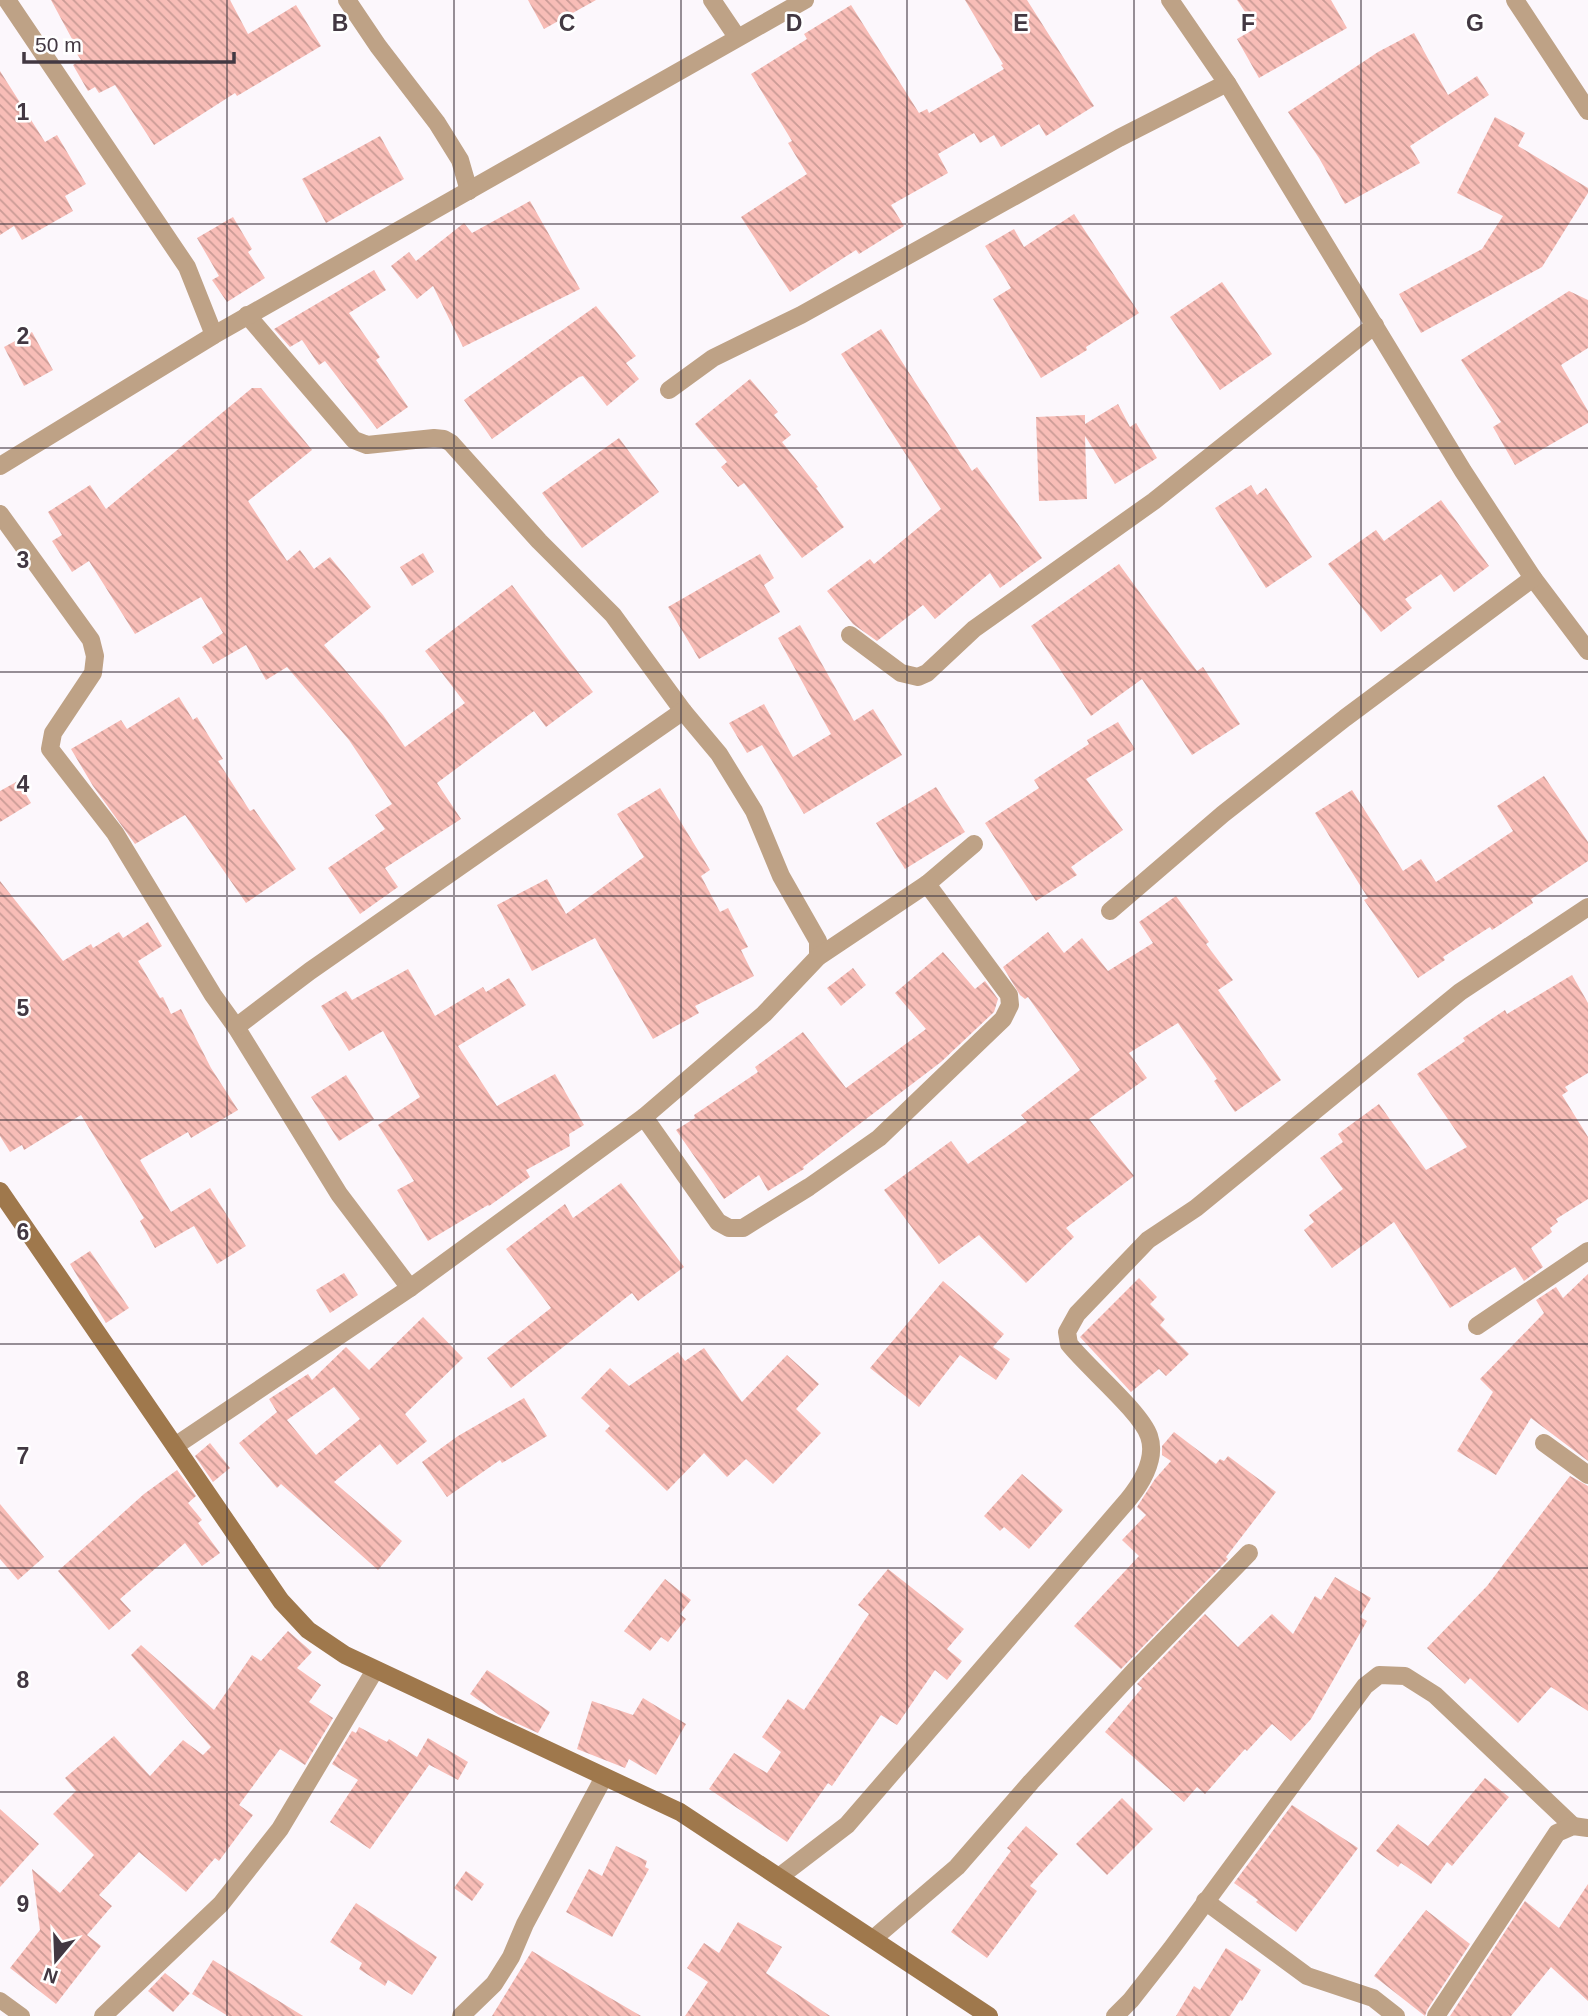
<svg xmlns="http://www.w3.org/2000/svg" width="1588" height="2016" viewBox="0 0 1588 2016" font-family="Arial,sans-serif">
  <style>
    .building { fill: url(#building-back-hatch); fill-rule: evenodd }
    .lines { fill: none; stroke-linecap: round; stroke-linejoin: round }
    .lane { stroke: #bea286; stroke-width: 16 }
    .street { stroke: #bea286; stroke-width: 18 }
    .secondary { stroke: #9f784c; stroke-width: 18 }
    .grid { fill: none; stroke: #423842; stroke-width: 2; stroke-opacity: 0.55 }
    .grid-label { font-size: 23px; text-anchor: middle; font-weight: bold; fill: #423842; stroke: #fff; stroke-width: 5; stroke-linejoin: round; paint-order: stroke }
  </style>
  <defs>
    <pattern id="building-back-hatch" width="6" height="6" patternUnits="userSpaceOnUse" patternTransform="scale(1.75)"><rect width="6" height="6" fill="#f8bdb7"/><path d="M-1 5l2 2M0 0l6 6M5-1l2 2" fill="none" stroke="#ca9b96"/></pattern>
  </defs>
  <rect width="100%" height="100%" fill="#fcf7fc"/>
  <g class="building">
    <path d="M51,0h179l18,34 48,-29 25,41 -84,50 -2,-3 -81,52 -39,-60 -16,8 -4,-6 -7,4 -15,-26 8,-5 -6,-9 3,-1z"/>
    <path d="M528,0h68l-52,29z"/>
    <path d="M965,0h62l67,106 -48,30 -7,-12 -38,23 -7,-12 -14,8 -6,-10 -36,21 10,19 -57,32 13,21 -45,28 -3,-4 -66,42 -49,-75 66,-43 -19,-31 4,-2 -41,-67 56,-35 -3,-5 47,-29 68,108 8,-4 2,4 75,-44 -3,-4 2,-1z"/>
    <path d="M1237,0h94l16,28 -88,50 -22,-39 19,-11z"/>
    <path d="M1414,33l34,62 29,-19 12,19 -79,51 10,17 -75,41 -26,-46 -31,-46 90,-60z"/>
    <path d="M0,71l45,71 12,-7 29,49 -21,12 8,15 -51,29 -8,-14 -14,9z"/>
    <path d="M1495,117l30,16 -7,13 70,42v5l-46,74 -121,66 -22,-39 83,-45 21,-33 -46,-23z"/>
    <path d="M380,136l24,43 -78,44 -24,-44z"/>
    <path d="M530,201l50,88 -117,58 -30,-61 -16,13 -26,-33 18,-14 7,9 48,-38 8,10z"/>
    <path d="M1074,214l65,99 -53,34 1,3 -46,28 -48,-79 18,-11 -26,-42 29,-17 10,18z"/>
    <path d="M233,217l19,32 -4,3 17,26 -38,24 -15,-22 7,-4 -22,-38z"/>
    <path d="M374,270l12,20 -37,23 31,44 -4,3 32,47 -31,22 -52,-68 -6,4 -17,-25 -12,7 -16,-18z"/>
    <path d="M1222,282l50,72 -52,36 -50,-73z"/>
    <path d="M1569,291l19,9v48l-27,17 27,46v12l-73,42 -22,-38 8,-5 -40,-62z"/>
    <path d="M596,306l40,50 -10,7 13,16 -32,27 -24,-30 -4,1 -87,62 -28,-39z"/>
    <path d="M881,329l91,142 5,-4 65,91 -42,30 -10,-15 -55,46 -12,-14 -46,36 -24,-17 -26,-33 43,-32 4,5 67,-55 -100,-155z"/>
    <path d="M32,332l21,38 -29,16 -20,-39z"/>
    <path d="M750,379l28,33 -4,3 17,20 -9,7 36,45 -2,1 28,39 -42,31 -58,-75 -6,4 -17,-20 6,-5 -32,-38z"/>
    <path d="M252,388h9l51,62 -64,51 39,60 13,-11 14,19 16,-12 41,50 -47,38 59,70 22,32 60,-44 -40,-52 87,-66 81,107 -47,35 -12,-16 -97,72 24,36 -76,49 13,19 -38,27 -32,-46 57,-39 -10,-14 17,-11 -43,-64 -62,-73 -21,13 -20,-35 -33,19 -11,-17 21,-14 -22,-36 -66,37 -46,-73 -17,11 -20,-31 10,-6 -14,-23 42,-27 16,24z"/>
    <path d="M1118,404l12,23 6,-4 21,35 -42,26 -30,-48 2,63 -48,2 -3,-84 49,-2v9z"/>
    <path d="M619,438l40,54 -77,56 -40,-55z"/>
    <path d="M1251,485l6,10 9,-7 46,69 -46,31 -51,-80z"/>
    <path d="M1441,500l48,66 -35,26 -13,-18 -36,25 7,9 -31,24 -53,-68 48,-34 8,11z"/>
    <path d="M423,553l11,19 -22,14 -12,-19z"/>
    <path d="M760,554l14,24 -10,7 16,27 -81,47 -31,-52z"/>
    <path d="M1119,564l78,107 6,-4 37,57 -48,31 -50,-76 -51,37 -60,-90z"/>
    <path d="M800,625l54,96 19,-12 29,46 -98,59 -42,-69 -15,8 -18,-30 35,-19 29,53 38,-23 -53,-96z"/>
    <path d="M179,697l14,23 4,-3 26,42 -5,2 32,50 4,-2 42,60 -50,34 -61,-88 -50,29 -42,-58 -22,-37 50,-29 6,9z"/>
    <path d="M1118,722l17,27 -49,30 37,51 -52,37 6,8 -41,26 -51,-78 54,-35 -5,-8 55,-36 -2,-4z"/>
    <path d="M1544,776l44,66v19l-57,38 2,4 -41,27 -2,-3 -47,30 2,3 -27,18 -54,-78 4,-2 -53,-85 37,-23 51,81 18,-12 15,23 77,-51 -16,-25z"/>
    <path d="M18,781l13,22 -31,19v-31z"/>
    <path d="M936,787l29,45 -60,37 -29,-46z"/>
    <path d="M660,788l50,82 -9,6 19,36 8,-4 20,39 -7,3 13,26 -59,30 4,7 -46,26 -58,-101 -63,33 -35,-66 50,-26 19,35 78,-57 -27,-43z"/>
    <path d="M0,881l63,80 28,-17 2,4 26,-16 4,6 25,-16 14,24 -24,15 22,37 3,-1 8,17 10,-5 30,59 27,42 -47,28 -3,-6 -48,28 31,52 39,-24 36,58 -29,18 -23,-38 -39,22 -15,-27 4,-3 -63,-103 -57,35 -2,-5 -12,7 -10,-16z"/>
    <path d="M1176,896l33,46 -3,2 27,36 -15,10 63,90 -46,32 -21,-31 3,-2 -39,-56 -49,30 18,25 -58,41 45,57 -68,52 8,9 -48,46 -47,-48 -40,29 -55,-74 67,-49 17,23 59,-42 -6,-7 59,-45 -52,-73 -3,2 -5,-4 -17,-28 45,-35 16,21 18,-15 26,33 45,-28 -14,-21z"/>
    <path d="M943,952l32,37 10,-8 13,18 -4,13 -53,50 -138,105 1,2 -36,22 -9,-16 -35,24 -48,-69 19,-12 -1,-3 64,-43 -3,-5 48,-35 43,56 80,-59 -31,-36z"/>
    <path d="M853,968l13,17 -25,21 -14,-18z"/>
    <path d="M408,969l27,47 48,-29 3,5 23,-14 17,27 -68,41 39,60 58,-32 29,51 -15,9 1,12 -44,24 4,7 -41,29 -1,-1 -60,36 -31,-51 17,-9 -36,-56 42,-28 -37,-66 -34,20 -28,-45 25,-15 6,9z"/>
    <path d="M1572,975l16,28v70l-23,14 3,4 -6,4 26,42v62l-32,20 2,3 -8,6 2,4 -21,16 12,19 -19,14 -9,-14 -65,41 -56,-86 -62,46 -28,-38 10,-8 -5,-7 34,-26 -23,-31 23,-16 -5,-8 41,-30 47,66 41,-23 -50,-73 48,-33 -2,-3 42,-28 2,4z"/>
    <path d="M346,1075l28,44 -35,22 -28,-44z"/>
    <path d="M621,1183l63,84 -46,34 -6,-8 -121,95 -24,-30 64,-50 -45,-59 59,-45 8,14z"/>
    <path d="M90,1251l39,57 -23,15 -36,-59z"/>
    <path d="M344,1273l14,22 -28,18 -14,-23z"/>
    <path d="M1588,1274v187l-57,-43 -35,57 -39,-24 36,-59 -13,-13 64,-66 -8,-13 20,-13 7,11z"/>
    <path d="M1139,1278l18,19 -7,7 15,15 -5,6 29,29 -23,22 -7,-7 -28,23 -51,-55z"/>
    <path d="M943,1281l61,53 -11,13 17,12 -14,21 -36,-25 -41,52 -49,-39z"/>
    <path d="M423,1317l40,41 -58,56 22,27 -30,24 -17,-21 -46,38 68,59 -24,29 -97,-86 -4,4 -38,-45 38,-31 -8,-13 39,-25 4,6 34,-33 23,23zM334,1387l26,32 -44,36 -29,-35z"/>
    <path d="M704,1348l38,54 45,-47 32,29 -23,25 25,24 -48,51 -27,-25 -19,18 -23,-24 -37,38 -62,-60 5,-5 -29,-28 29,-30 19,18 49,-34 7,9z"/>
    <path d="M524,1398l23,38 -45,27 -2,-3 -53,37 -25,-35 36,-26z"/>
    <path d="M1174,1432l42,32 4,-5 4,2 4,-5 48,36 -50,65 2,2 -107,110 -47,-43 65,-70 -17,-16 24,-25 -9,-8 18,-28 16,-18 -9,-6v-9z"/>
    <path d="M210,1443l20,25 -17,14 -18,-26z"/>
    <path d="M177,1470l19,26 -8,7 14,17 -4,3 22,30 -18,13 -17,-23 -65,56 11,12 -22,19 -51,-59 86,-77z"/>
    <path d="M1022,1474l41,36 -34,39 -25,-22 -4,4 -16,-15z"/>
    <path d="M1570,1476l18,10v225l-37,-24 -33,36 -48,-45 -5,6 -38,-36 60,-62z"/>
    <path d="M0,1504l44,53 -26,23 -18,-21z"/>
    <path d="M888,1569l76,60 -17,20 15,12 -15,19 -12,-10 -38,55 -16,-10 -49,71 -4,-3 -41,59 -78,-53 25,-36 33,20 14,-21 -19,-15 26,-38 16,11 65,-96 -11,-9z"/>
    <path d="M1335,1577l36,21 -11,19 7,4 -56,98 -20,22 -19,-17 -25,27 -2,-2 -40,45 -8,-7 -13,15 -79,-70 37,-44 -5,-4 68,-70 33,33 34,-33 21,20 22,-38 6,4z"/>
    <path d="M665,1579l26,21 -11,14 6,5 -18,23 -7,-5 -11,14 -26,-20z"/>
    <path d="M288,1631l24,21 -15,16 24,17 -12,17 24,16 -28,47 -25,-16 -41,56 14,10 -34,46 -4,-3 -29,34 -47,-40 -40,43 13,11 -25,29 14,11 -45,58 -46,-36 30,-38 -8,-61 28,24 34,-38 -41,-41 23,-23 -11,-13 49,-42 36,40 33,-36 20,15 8,-8 -80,-92 10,-10 73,65 38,-55 9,6z"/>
    <path d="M487,1670l63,42 -12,21 -39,-18 -29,-21z"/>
    <path d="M643,1698l43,26 -30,51 -27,-16 -4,9 -48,-19 15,-48 41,14z"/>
    <path d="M359,1727l28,15 2,-3 28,18 11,-19 40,24 -10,18 -36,-19 7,4 -59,84 -40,-27 28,-42 -26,-16 20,-33 4,2z"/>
    <path d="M1485,1778l24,19 -57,69 -5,-4 -16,22 -30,-21 -3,4 -22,-16 22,-27 30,22z"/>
    <path d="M1122,1798l31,31 -46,46 -31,-31z"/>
    <path d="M1292,1805l66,43 -62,84 -40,-30 2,-2 -24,-17z"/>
    <path d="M0,1809l39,35 -39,43z"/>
    <path d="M1026,1826l32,28 -28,32 7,5 -50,67 -36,-26 60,-81 -4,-3z"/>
    <path d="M616,1846l31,15 -2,6 4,2 -37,68 -46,-25 23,-43 13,7z"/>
    <path d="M466,1871l18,13 -12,17 -18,-13z"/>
    <path d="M1588,1884v117l-37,-34 -40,49h-61l75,-115 34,27z"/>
    <path d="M356,1903l81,54 -25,38 -24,-15 -3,6 -26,-17 3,-6 -32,-21z"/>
    <path d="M1426,1910l44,34 -43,66 -2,6 -51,-40z"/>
    <path d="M738,1922l44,25 -16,26 64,43h-145l23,-34 -21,-14 17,-25 15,10z"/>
    <path d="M1226,1948l35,22 -19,31 -2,-1 -10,16h-54l18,-30 6,4z"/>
    <path d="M532,1951l56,34 53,31h-149z"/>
    <path d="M213,1960l90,56h-75l-36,-22z"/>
    <path d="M165,1973l25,20 -17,19 -25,-21z"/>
  </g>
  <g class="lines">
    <path class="lane" d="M0,2000l22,16"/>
    <g class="street">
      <path d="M7,0l180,267 27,68"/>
      <path d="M347,0l31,46 59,77 23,37 9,31"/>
      <path d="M712,0l25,37"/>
      <path d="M1170,0l57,83 236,388 70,107 55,73"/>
      <path d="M1515,0l73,111"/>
      <path d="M247,315l107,125 13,5 67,-7 10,1 7,4 88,98 74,74 70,96 36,43 35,57 27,65 37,65v16"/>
      <path d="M669,390l44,-32 88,-43 318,-177 108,-55"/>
      <path d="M0,466l214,-131 591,-335"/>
      <path d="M0,514l91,126 4,16 -2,17 -40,60 -3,16 65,84 98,162 23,32 103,167 71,94"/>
      <path d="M850,635l51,38 17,4 9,-4 47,-44 180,-128 221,-176"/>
      <path d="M1110,911l113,-97 122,-96 188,-140"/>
      <path d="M236,1027l74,-56 373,-260"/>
      <path d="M644,1117l74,105 11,6h14l66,-41 70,-49 124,-119 7,-14 -1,-10 -82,-111"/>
      <path d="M1477,1326l111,-75"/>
      <path d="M1544,1443l44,32"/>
      <path d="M175,1446l235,-158 234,-171 120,-103 54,-57 109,-73 47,-40"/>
      <path d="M779,1877l68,-52 280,-324c14,-17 30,-42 22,-65 -8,-24 -62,-69 -80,-92l-2,-12 10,-18 71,-74 48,-32 264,-216 128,-85"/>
      <path d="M1205,1901l102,75 66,22 23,18"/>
      <path d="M873,1939l84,-72 74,-85 103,-111 115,-118"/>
      <path d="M103,2016l118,-112 59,-75 95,-159"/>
      <path d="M461,2016l33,-32 17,-27 14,-33 79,-147"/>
      <path d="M1115,2016l16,-16 40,-51 194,-263 14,-11 26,1 30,19 138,131"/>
      <path d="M1436,2016l121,-183 16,-7 15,2"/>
    </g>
    <path class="secondary" d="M0,1191l281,410 27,29 37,25 335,157 309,204"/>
  </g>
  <path class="grid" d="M227,0v2016M454,0v2016M681,0v2016M907,0v2016M1134,0v2016M1361,0v2016M0,224h1588M0,448h1588M0,672h1588M0,896h1588M0,1120h1588M0,1344h1588M0,1568h1588M0,1792h1588"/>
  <g class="grid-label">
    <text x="340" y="31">B</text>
    <text x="567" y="31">C</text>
    <text x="794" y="31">D</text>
    <text x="1021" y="31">E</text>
    <text x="1248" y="31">F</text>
    <text x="1475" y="31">G</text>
    <text x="23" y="120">1</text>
    <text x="23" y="344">2</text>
    <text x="23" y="568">3</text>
    <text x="23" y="792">4</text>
    <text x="23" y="1016">5</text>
    <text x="23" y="1240">6</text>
    <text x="23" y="1464">7</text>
    <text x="23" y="1688">8</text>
    <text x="23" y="1912">9</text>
  </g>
  <g transform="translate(56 1960) rotate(199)" stroke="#ffffff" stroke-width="5" paint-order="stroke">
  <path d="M0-5L12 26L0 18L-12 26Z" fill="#423842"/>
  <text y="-10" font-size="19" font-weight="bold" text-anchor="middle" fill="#423842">N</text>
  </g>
  <path d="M24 52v10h210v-10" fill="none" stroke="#423842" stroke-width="3.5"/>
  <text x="35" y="52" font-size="21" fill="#423842" stroke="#ffffff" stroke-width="5" paint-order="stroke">50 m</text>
</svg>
